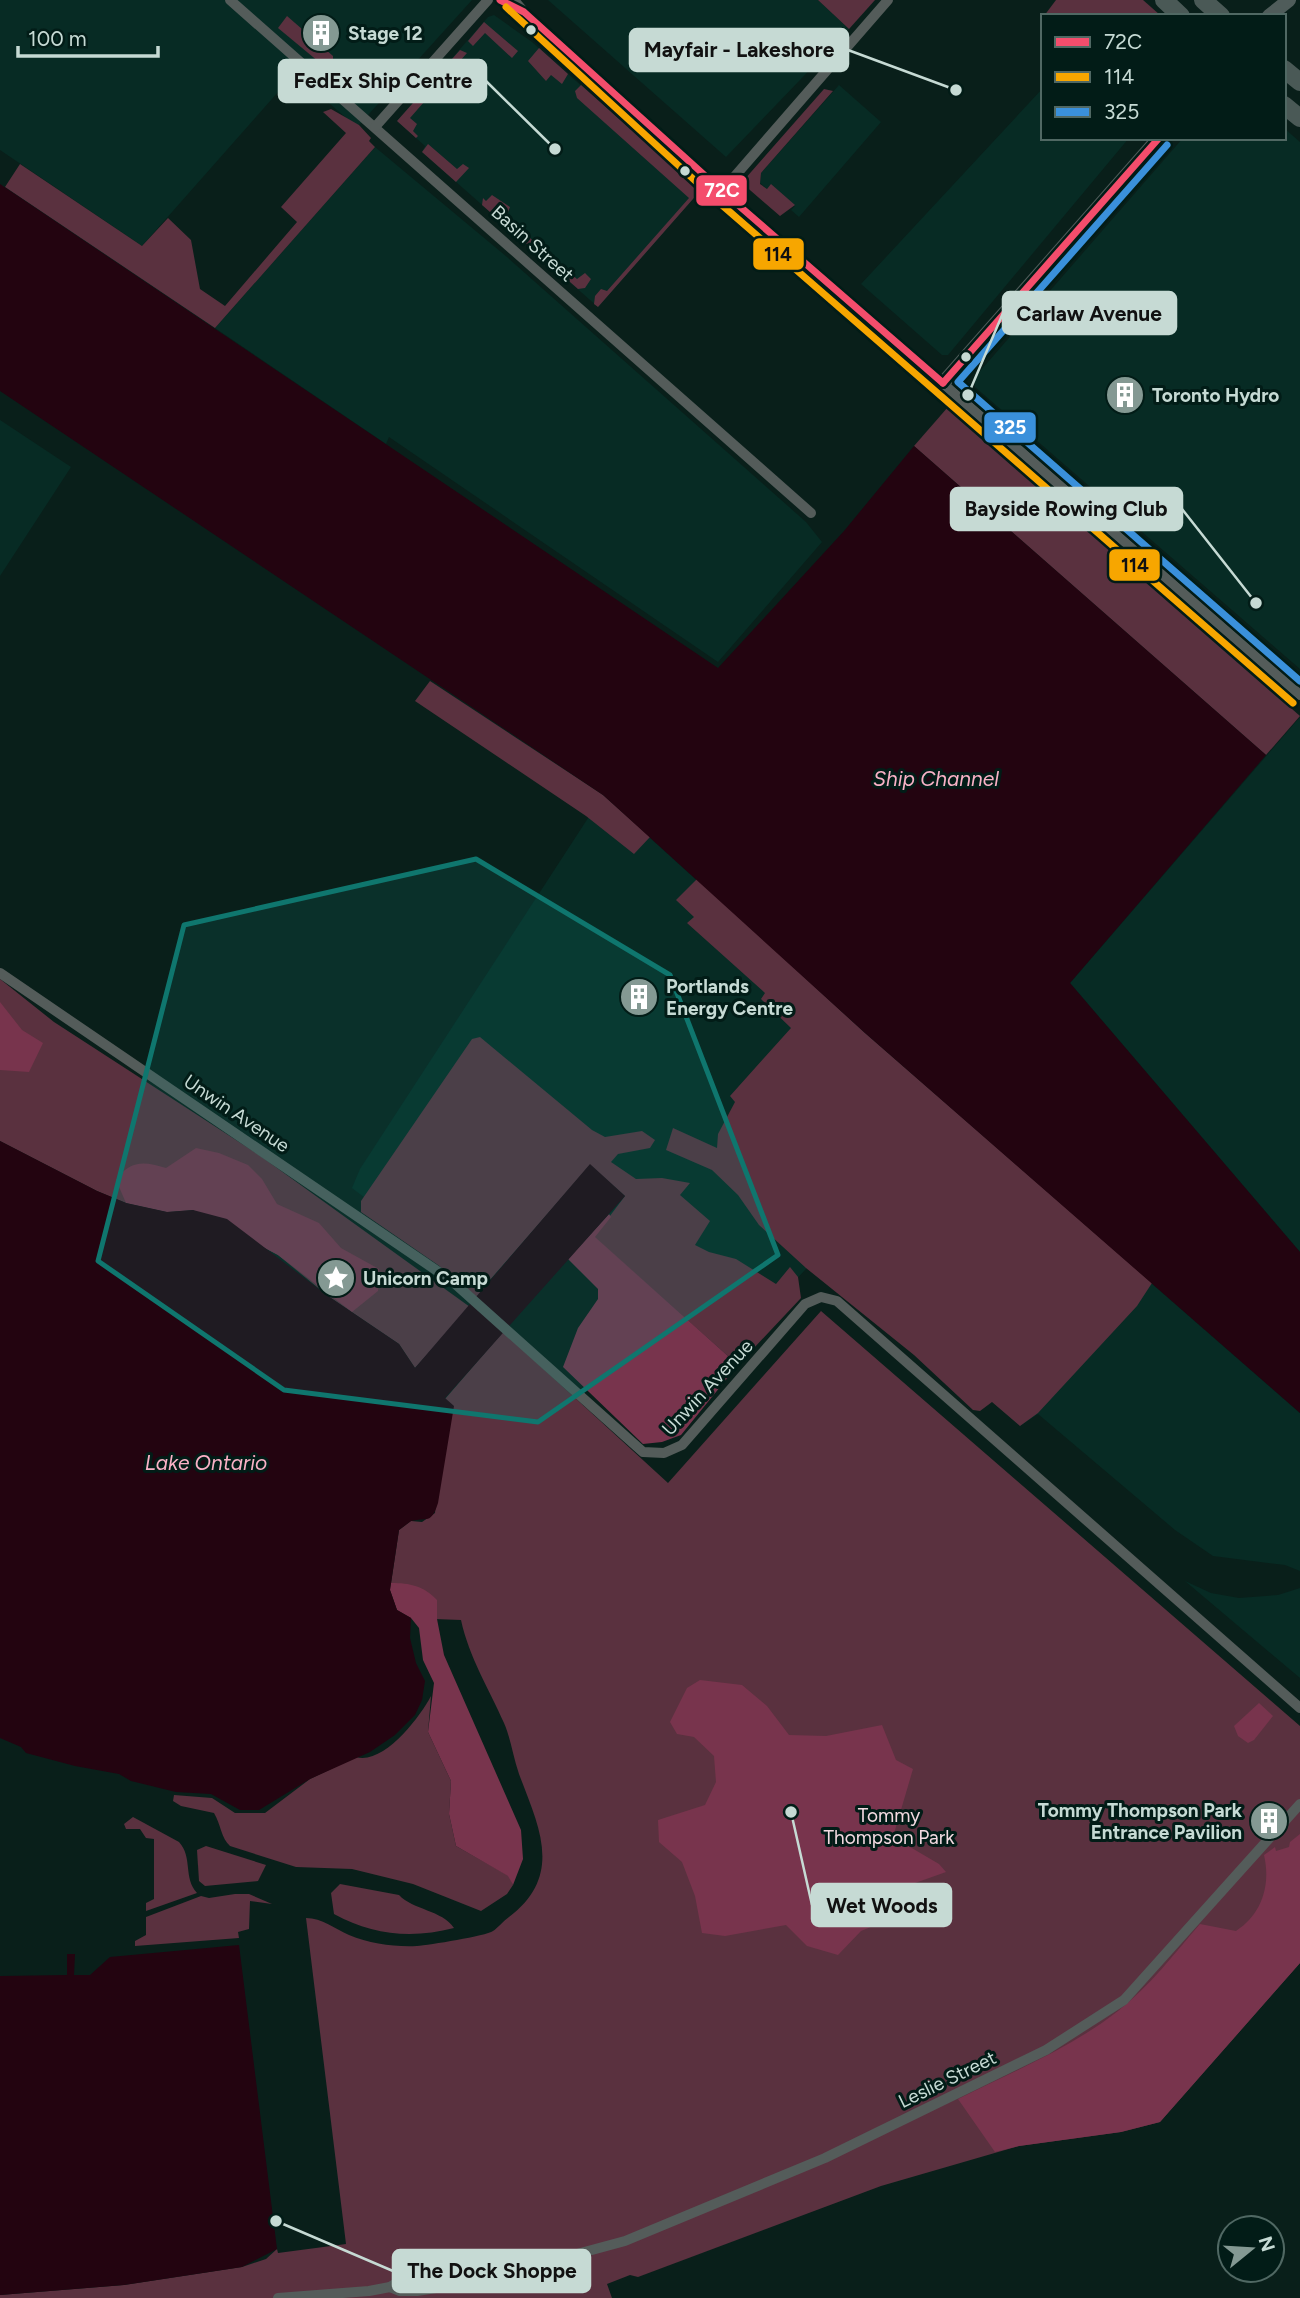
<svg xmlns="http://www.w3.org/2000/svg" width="1300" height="2298" viewBox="0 0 1300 2298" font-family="Figtree,sans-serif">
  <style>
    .built { fill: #072b24 }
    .green { fill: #5a313f }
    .forest { fill: #78344d }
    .water { fill: #230410 }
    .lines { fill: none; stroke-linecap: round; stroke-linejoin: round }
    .minor { stroke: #545c5a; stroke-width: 10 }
    .major { stroke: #4f5c5a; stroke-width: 14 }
    .highway { stroke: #4a5956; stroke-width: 18 }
    .bus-1-casing { stroke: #021c17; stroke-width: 12 }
    .bus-2-casing { stroke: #021c17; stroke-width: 12 }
    .bus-3-casing { stroke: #021c17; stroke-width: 12 }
    .bus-1 { stroke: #f44d6c; stroke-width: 7 }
    .bus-2 { stroke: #f7a600; stroke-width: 7 }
    .bus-3 { stroke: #3a90db; stroke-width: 7 }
    .marked { fill: #0f766e; fill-opacity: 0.2; stroke: #0f766e; stroke-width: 5; stroke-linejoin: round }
    .bus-dot { fill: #c6dad4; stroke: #021c17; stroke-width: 2.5 }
    .labels { text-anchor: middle; stroke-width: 6; stroke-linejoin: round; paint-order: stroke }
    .poi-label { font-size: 19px; font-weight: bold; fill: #c6dad4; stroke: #021c17; text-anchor: start }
    .street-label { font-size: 19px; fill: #c6dad4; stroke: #021c17 }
    .park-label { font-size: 19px; fill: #f4dbe2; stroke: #021c17 }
    .water-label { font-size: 21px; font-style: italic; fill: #f9b1c6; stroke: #021c17 }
    .leader { fill: none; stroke: #c6dad4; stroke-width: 2.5 }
    .callout-dot { fill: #c6dad4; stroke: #021c17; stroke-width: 2.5 }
    .callout { fill: #c6dad4; stroke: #c6dad4; stroke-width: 2.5 }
    .callout-label { font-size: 21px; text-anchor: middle; font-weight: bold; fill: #111 }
    .line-badge { stroke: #021c17; stroke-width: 2.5 }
    .badge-label { font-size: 19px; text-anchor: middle; font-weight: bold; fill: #fff }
    .pale-badge-label { font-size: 19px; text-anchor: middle; font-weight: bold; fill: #111 }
  </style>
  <rect width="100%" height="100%" fill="#091f1a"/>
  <g class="built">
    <path d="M0,0h472l-113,125 -8,-3 -42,-36 -7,-7 -2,-9 -6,4 -152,172 -142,-96z"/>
    <path d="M548,0h270l31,29 -123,128z"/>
    <path d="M494,15l38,27 168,149 -102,116 -176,-155 3,-6 -28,-25 91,-104z"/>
    <path d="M839,85l42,37 -82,95 -8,-7 4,-4 -24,-21 -4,4 -7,-6 1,-10z"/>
    <path d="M1043,88v50h86l-181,217h-6l-81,-71z"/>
    <path d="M1284,128l16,14v527l-325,-282 -1,-9 209,-240h101z"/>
    <path d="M375,147l132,110 299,265 16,20 -104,120 -329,-225 -3,7 -171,-116z"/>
    <path d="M0,420l71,47 -71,109z"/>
    <path d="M1300,717v535l-230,-269z"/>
    <path d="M603,795l262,238 435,380v158l-15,-6 -72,-9 -38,-26 -137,-116 -18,12 -199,-173 -95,101 -112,-34 -5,-106 16,-18 -256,5 -17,-13 8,-19z"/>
    <path d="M1185,1581l26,12 28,5 39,-3 22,-7v90z"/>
  </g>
  <g class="green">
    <path d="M818,0h57l-26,29z"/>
    <path d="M1056,0h87l17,15 -116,1z"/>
    <path d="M287,16l46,40v8l-8,3 -47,-39z"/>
    <path d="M484,22l34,29 -6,7 -27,-25 -12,13 -5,-5z"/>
    <path d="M539,48l29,26 -6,10 -11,-9 -5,6 -18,-20z"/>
    <path d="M460,50l7,3 -57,65 7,6 -4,7 5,5 -2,2 -19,-17z"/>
    <path d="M581,85l119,106 -102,116 -4,-3 1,-8 6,-7 6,2 82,-93 -112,-100 -2,-7z"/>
    <path d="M824,89l9,2 -72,82 -1,11 7,5 4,-5 24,21 -15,11 -37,-32 1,-4z"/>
    <path d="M331,109l28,16 12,13 -2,3 6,6 -160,181 -210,-141 15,-23 122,82 26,-28 23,22 9,49 25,17 72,-84 -16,-15 65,-74 -23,-21z"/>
    <path d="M428,144l29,25 6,-5 6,4 -13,14 -34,-30z"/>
    <path d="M492,195l18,12 -4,10 71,62 8,-6 6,6 -6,9 -7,1 -96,-84 1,-7 3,3z"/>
    <path d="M948,407l352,309 -34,39 -352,-309z"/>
    <path d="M430,681l173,114 47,42 -16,17 -48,-38 -171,-115z"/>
    <path d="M697,879l168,154 287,250 -15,23 -99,107 -18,13 -28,-24 -12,9 -7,-1 -59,-55 -108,-87 -47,-43 -21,-30 -26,-25 -46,-20 7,-22 44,20 1,-14 17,-32 -5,-6 61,-68 -30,-29 4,-6 -78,-70 7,-6 -18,-17z"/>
    <path d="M0,979l54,43 205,133 211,152 -55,61 -16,-24 -71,-48 -50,-41 -85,-45 -26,2 -41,-9 -29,-12 -97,-50z"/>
    <path d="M480,1037l112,93 13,7 37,-6 13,9 -5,8 -32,6 -7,8 25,17 26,-1 28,5 -10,12 30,26 -15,24 14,7 27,7 40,25 14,-17 8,10 3,21 -63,67 -144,-128 31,-41 -35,-31 -101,116 -11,17 -40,-33 -77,-53v-11l111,-162z"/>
    <path d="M821,1311l479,415v237l-140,159 -39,10 -102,14 -138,40 -243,91 -8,-2 -23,9 5,14h-612v-3l124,-10 118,-18 24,-8 11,-10 1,4 68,-9 -40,-326c16,0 29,11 43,17 21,9 46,12 68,11 12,-1 69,-10 76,-15 5,-3 10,-10 16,-14 55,-42 30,-90 10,-143 -6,-17 -8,-35 -15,-51 -15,-34 -35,-66 -43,-103l-27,-1 -44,-29 9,-60 12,-9 11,1 13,-9 10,-114 58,-67 165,151z"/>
    <path d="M431,1696l-3,36 23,49 -2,33 7,32 53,30 4,9 -6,9 -26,17 -68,-27 -61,-15 -56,-2 -66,-21c-9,-8 -9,-21 -16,-33l-33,-7 -8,-5 1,-6 38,3 23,15h30l45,-34 46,-22c28,8 64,-40 75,-61z"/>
    <path d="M133,1817l46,25c14,15 4,36 18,51l-51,18v-8l8,-4v-60l-8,-1 -6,-9h-14l-2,-5z"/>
    <path d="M206,1846l60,19 -8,16 -53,5 -6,-5 -2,-31z"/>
    <path d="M340,1884l59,11c14,15 43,15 55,33 -42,11 -82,7 -120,-14l-3,-21z"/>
    <path d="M235,1894h14l23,10 -22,-3 -1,28 -11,3 1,6 -104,8v-5l11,-6v-18l55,-21 8,2z"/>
  </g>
  <g class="forest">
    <path d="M0,1002l22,28 21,13 -14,29 -29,-2z"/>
    <path d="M196,1148l23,5 29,12 14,14 15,25 42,19 22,25 38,21 -1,22 -26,21 -74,-57 -85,-45 -26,2 -41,-9 -10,-23c14,-20 28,-19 50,-12z"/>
    <path d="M609,1214l2,3 -16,20 143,128 -57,70 -19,7 -19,2 -80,-77 15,-39 20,-29v-10l-30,-30z"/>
    <path d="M391,1583c19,0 33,3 46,17v19l7,36 77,175 2,29 -10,26 -5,-9 -52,-30 -7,-32 2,-33 -23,-49 6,-49 -11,-23 -4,-32 -8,-10 -14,-8 -7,-20z"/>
    <path d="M700,1680l42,5 25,21 22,29 37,1 56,-11 14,35 17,9 -20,68 46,27 7,8 -45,16 -11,31 -29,12 -23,24 -31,-9 -21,-21 -61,11 -23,-3 -7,-37 -13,-34 -23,-20 -1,-22 47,-15 11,-23 -2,-26 -20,-19 -17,-3 -7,-12 17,-34z"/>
    <path d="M1259,1703l14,13 -19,24 -6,3 -10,-7 -4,-10z"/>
    <path d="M1300,1834v129l-140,159 -39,10 -102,14 -24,6 -37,-53c54,-27 113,-51 160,-88 32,-25 56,-57 82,-87l36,7c26,-17 35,-46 28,-76l11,-8 1,4 13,-4 1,-5z"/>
  </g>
  <g class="water">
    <path d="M0,184l718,484 126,-137 70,-85 352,309 -196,228 230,269v161l-435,-380 -262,-238 -603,-404z"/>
    <path d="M0,1141l97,50 29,12 41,9 26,-2 34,9 101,77 71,48 16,24 175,-204 35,32 -180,202 9,8 -16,97c-7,22 -11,14 -27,18l-12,9 -9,60 7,20 14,8 -1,20 6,25 9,18 -3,19 -7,15 -20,20 -25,17 -60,27 -51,31h-19l-29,-16 -35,-2 -45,-11 -12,-7 -44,-8 -49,-13 -5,-6 -21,-9z"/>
    <path d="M239,1945l38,304 -35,18 -118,18 -124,10v-319l67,-1v-21h8l-1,21h16l20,-18z"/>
  </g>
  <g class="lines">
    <g class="minor">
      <path d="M230,0l581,513"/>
      <path d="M500,0l21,11"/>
      <path d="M514,0l10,12 198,179 578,504"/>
      <path d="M375,127l113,-127"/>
      <path d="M722,191l166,-191"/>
      <path d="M0,973l452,308 191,171 21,1 18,-8 123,-141 16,-7 16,4 463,407"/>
      <path d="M390,2287l10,4h17l57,-9 151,-41 200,-83 221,-108 78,-50 176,-196"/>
      <path d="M278,2298l91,-7 21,-4 11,-7 67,-12 61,-2"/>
    </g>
    <g class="major">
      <path d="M1269,16l20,-16"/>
      <path d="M943,383l216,-245"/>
    </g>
    <g class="highway">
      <path d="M1164,0l17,16"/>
      <path d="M1203,0l18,16"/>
      <path d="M1284,69l16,13"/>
      <path d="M1284,105l16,13"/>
    </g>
    <defs>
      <g id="bus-1">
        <path d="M500,0l24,12 198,179 221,192"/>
        <path d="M943,383l216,-245"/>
      </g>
      <path id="bus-2" d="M506,7l209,192 578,504"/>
      <path id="bus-3" d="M1167,145l-209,237 342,299"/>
    </defs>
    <use href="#bus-1" class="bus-1-casing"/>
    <use href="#bus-2" class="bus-2-casing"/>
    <use href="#bus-3" class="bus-3-casing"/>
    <use href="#bus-1" class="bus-1"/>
    <use href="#bus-2" class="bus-2"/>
    <use href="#bus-3" class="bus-3"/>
  </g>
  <path class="marked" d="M476,859l194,116 108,280 -240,167 -254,-32 -186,-129 86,-336z"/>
  <defs>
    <symbol id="building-disc" viewBox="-11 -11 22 22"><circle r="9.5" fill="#849993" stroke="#021c17"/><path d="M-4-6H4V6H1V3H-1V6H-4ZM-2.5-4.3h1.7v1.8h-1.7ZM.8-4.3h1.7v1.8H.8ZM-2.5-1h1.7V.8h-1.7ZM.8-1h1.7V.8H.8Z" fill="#fff"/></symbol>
    <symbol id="sight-disc" viewBox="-11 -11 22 22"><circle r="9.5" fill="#849993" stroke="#021c17"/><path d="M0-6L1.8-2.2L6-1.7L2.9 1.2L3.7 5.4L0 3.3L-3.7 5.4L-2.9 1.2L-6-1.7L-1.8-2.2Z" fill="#fff"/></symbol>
  </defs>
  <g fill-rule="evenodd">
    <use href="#building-disc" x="299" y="11" width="44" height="44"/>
    <use href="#building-disc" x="1103" y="373" width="44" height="44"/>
    <use href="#building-disc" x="617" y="975" width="44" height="44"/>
    <use href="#sight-disc" x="314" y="1256" width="44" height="44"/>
    <use href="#building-disc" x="1247" y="1799" width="44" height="44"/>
  </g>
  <g class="bus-dot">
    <circle cx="531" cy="30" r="6"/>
    <circle cx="685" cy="171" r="6"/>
    <circle cx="966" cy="357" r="6"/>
  </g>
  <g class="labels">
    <g class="poi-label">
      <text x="348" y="40">Stage 12</text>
      <text x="1152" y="402">Toronto Hydro</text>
      <text x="666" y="993">Portlands<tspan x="666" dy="22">Energy Centre</tspan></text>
      <text x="363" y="1285">Unicorn Camp</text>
      <text x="1242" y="1817" text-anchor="end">Tommy Thompson Park<tspan x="1242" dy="22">Entrance Pavilion</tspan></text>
    </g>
    <g class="street-label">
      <text transform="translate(533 243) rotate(42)" y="7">Basin Street</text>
      <text transform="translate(237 1113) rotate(34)" y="7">Unwin Avenue</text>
      <text transform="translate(707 1387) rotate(-47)" y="7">Unwin Avenue</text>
      <text transform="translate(947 2079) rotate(-26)" y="7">Leslie Street</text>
    </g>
    <g class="park-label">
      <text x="889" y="1822">Tommy<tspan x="889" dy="22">Thompson Park</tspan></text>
    </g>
    <g class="water-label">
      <text x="936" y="786">Ship Channel</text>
      <text x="206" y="1470">Lake Ontario</text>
    </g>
  </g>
  <path class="leader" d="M956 90L848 50M555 149L486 81M968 395L1003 313M1256 603L1182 509M791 1812L812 1905M276 2221L393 2271"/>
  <g class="callout-dot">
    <circle cx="956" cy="90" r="7"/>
    <circle cx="555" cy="149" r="7"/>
    <circle cx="968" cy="395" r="7"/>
    <circle cx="1256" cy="603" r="7"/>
    <circle cx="791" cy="1812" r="7"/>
    <circle cx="276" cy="2221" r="7"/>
  </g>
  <g class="callout">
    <rect x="630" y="29" width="218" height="42" rx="7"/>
    <rect x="279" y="60" width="207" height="42" rx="7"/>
    <rect x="1003" y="292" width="173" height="42" rx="7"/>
    <rect x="951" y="488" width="231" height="42" rx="7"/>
    <rect x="812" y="1884" width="139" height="42" rx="7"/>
    <rect x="393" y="2250" width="197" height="42" rx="7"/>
  </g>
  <g class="callout-label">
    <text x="739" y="57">Mayfair - Lakeshore</text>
    <text x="383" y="88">FedEx Ship Centre</text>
    <text x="1089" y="321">Carlaw Avenue</text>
    <text x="1066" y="516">Bayside Rowing Club</text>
    <text x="882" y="1913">Wet Woods</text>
    <text x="492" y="2278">The Dock Shoppe</text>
  </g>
  <g class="line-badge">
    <rect x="695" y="174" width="53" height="33" rx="7" fill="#f44d6c"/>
    <rect x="752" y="237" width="53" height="34" rx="7" fill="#f7a600"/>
    <rect x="983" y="411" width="54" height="33" rx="7" fill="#3a90db"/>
    <rect x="1108" y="548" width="53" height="34" rx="7" fill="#f7a600"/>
  </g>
  <g class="badge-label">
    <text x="722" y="197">72C</text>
    <text x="1010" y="434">325</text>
  </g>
  <g class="pale-badge-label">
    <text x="778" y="261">114</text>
    <text x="1135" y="572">114</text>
  </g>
  <rect x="1041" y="14" width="245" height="126" fill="#021c17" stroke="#506863" stroke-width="2"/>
  <rect x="1055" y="37" width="35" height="10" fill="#f44d6c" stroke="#506863" stroke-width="2"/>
  <text x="1104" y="49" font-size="21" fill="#c6dad4">72C</text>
  <rect x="1055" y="72" width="35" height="10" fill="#f7a600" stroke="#506863" stroke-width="2"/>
  <text x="1104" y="84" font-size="21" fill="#c6dad4">114</text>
  <rect x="1055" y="107" width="35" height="10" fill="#3a90db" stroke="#506863" stroke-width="2"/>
  <text x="1104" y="119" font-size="21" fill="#c6dad4">325</text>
  <g transform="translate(1251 2249) rotate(72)"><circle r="33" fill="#021c17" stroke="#506863" stroke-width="2"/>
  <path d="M0-5L12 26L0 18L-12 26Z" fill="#849993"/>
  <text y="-10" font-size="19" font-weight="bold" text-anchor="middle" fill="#c6dad4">N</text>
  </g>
  <path d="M18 46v10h140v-10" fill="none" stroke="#c6dad4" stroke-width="3.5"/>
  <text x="28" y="46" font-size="21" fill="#c6dad4" stroke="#021c17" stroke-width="5" paint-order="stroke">100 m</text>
</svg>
